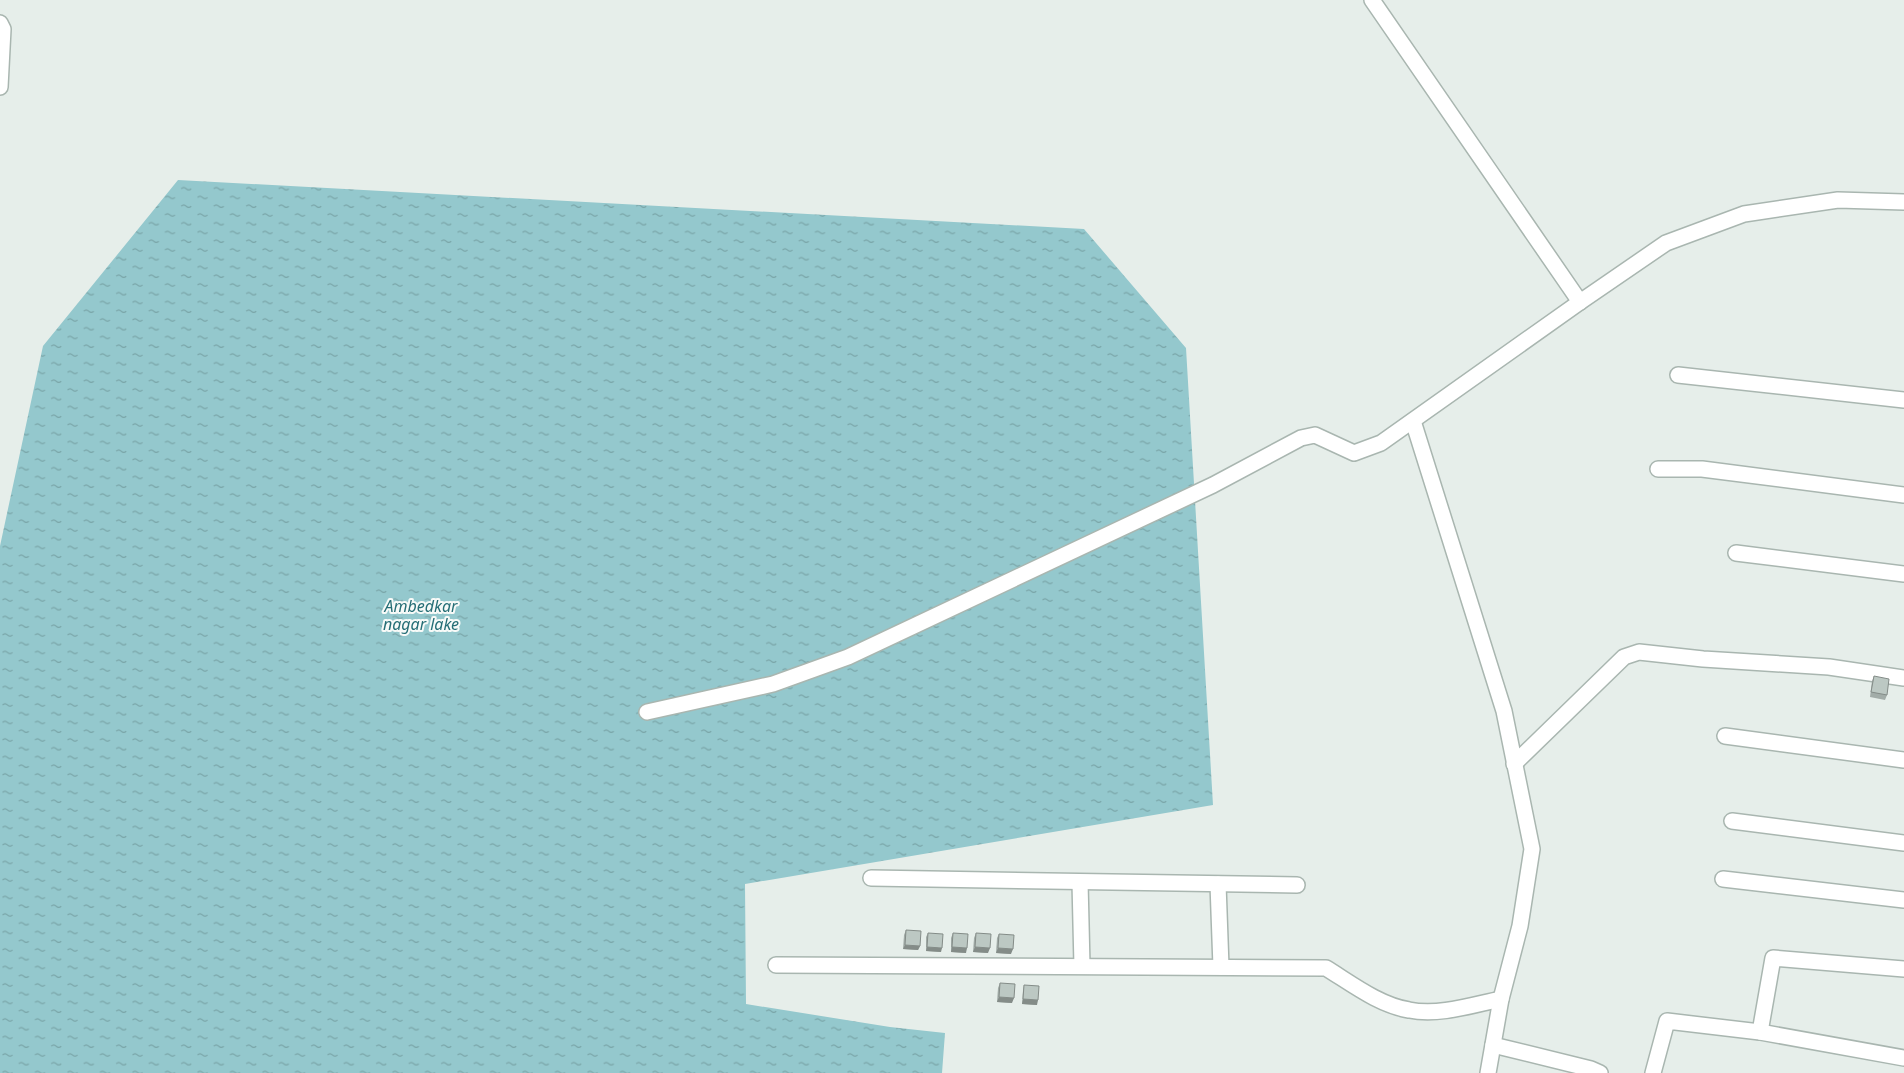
<svg xmlns="http://www.w3.org/2000/svg" width="1904" height="1073" viewBox="0 0 1904 1073" font-family="'Noto Sans',sans-serif">
  <style>
    .water { fill: url(#water-ripples) }
    .lines { fill: none; stroke-linecap: round; stroke-linejoin: round }
    .minor-casing { stroke: #a9b6b0; stroke-width: 18 }
    .minor { stroke: #fff; stroke-width: 15 }
    .wall { fill: #a2aca8 }
    .shaded-wall { fill: #848c88 }
    .building { fill: #bcc8c3; stroke: #848c88 }
    .labels { text-anchor: middle; stroke-width: 4; stroke-linejoin: round; paint-order: stroke }
    .water-label { font-size: 16px; font-style: italic; fill: #256e76; stroke: #f7faf8 }
  </style>
  <defs>
    <pattern id="water-ripples" width="26" height="14" patternUnits="userSpaceOnUse" patternTransform="scale(1.25)"><rect width="26" height="14" fill="#94c8cd"/><path d="M2 4q2-2 4 0t4 0M15 11q2-2 4 0t4 0" fill="none" stroke="#79a4a7"/></pattern>
  </defs>
  <rect width="100%" height="100%" fill="#e6eeea"/>
  <path class="water" d="M178,180l906,49 102,119 27,457 -468,79 1,120 144,23 55,6 -3,40h-942v-527l43,-200z"/>
  <g class="lines">
    <defs>
      <g id="minor">
        <path d="M1372,0l208,302"/>
        <path d="M0,23l3,6 -3,58"/>
        <path d="M1678,375l226,25"/>
        <path d="M1413,421l91,290 28,138 -12,77 -19,73"/>
        <path d="M1658,469h44l202,26"/>
        <path d="M1736,553l168,21"/>
        <path d="M647,712l126,-28 75,-27 365,-172 88,-47 14,-3 39,18 27,-10 199,-141 86,-59 78,-29 94,-14 66,2"/>
        <path d="M1725,736l179,24"/>
        <path d="M1514,764l110,-107 15,-5 64,7 126,8 75,11"/>
        <path d="M1732,821l172,22"/>
        <path d="M871,878l426,7"/>
        <path d="M1723,879l181,21"/>
        <path d="M1080,882l2,84"/>
        <path d="M1218,884l3,83"/>
        <path d="M776,965l550,3c26,16 53,37 83,42 30,6 63,-5 92,-11l-13,74"/>
        <path d="M1760,1032l13,-74 131,11"/>
        <path d="M1493,1045l98,24 9,4"/>
        <path d="M1653,1073l14,-52 93,11 144,26"/>
      </g>
    </defs>
    <use href="#minor" class="minor-casing"/>
    <use href="#minor" class="minor"/>
  </g>
  <g class="wall">
    <path d="M1874,676l13,19 -2,5 -15,-3 2,-16z"/>
    <path d="M906,930l14,16 -2,4 -15,-1 1,-14z"/>
    <path d="M928,933l13,19 -15,-1v-14z"/>
    <path d="M953,933l13,20 -15,-1v-14z"/>
    <path d="M976,933l12,20 -15,-1 1,-14z"/>
    <path d="M999,934l12,20 -15,-1 1,-15z"/>
    <path d="M1000,983l12,20 -15,-1 1,-14z"/>
    <path d="M1024,985l13,20 -15,-1 1,-14z"/>
  </g>
  <g class="shaded-wall">
    <path d="M905,945l15,1 -2,4 -15,-1z"/>
    <path d="M927,947l15,1 -1,4 -15,-1z"/>
    <path d="M952,947l15,1 -1,5 -15,-1z"/>
    <path d="M975,947l15,1 -2,5 -15,-1z"/>
    <path d="M998,948l15,1 -2,5 -15,-1z"/>
    <path d="M999,997l15,1 -2,5 -15,-1z"/>
    <path d="M1023,999l15,1 -1,5 -15,-1z"/>
  </g>
  <g class="building">
    <path d="M1874,676l15,3 -2,16 -16,-3z"/>
    <path d="M906,930l15,1 -1,15 -15,-1z"/>
    <path d="M928,933l15,1 -1,14 -15,-1z"/>
    <path d="M953,933l15,1 -1,14 -15,-1z"/>
    <path d="M976,933l15,1 -1,14 -15,-1z"/>
    <path d="M999,934l15,1 -1,14 -15,-1z"/>
    <path d="M1000,983l15,1 -1,14 -15,-1z"/>
    <path d="M1024,985l15,1 -1,14 -15,-1z"/>
  </g>
  <g class="labels">
    <g class="water-label">
      <text x="421" y="612">Ambedkar<tspan x="421" dy="18">nagar lake</tspan></text>
    </g>
  </g>
</svg>
